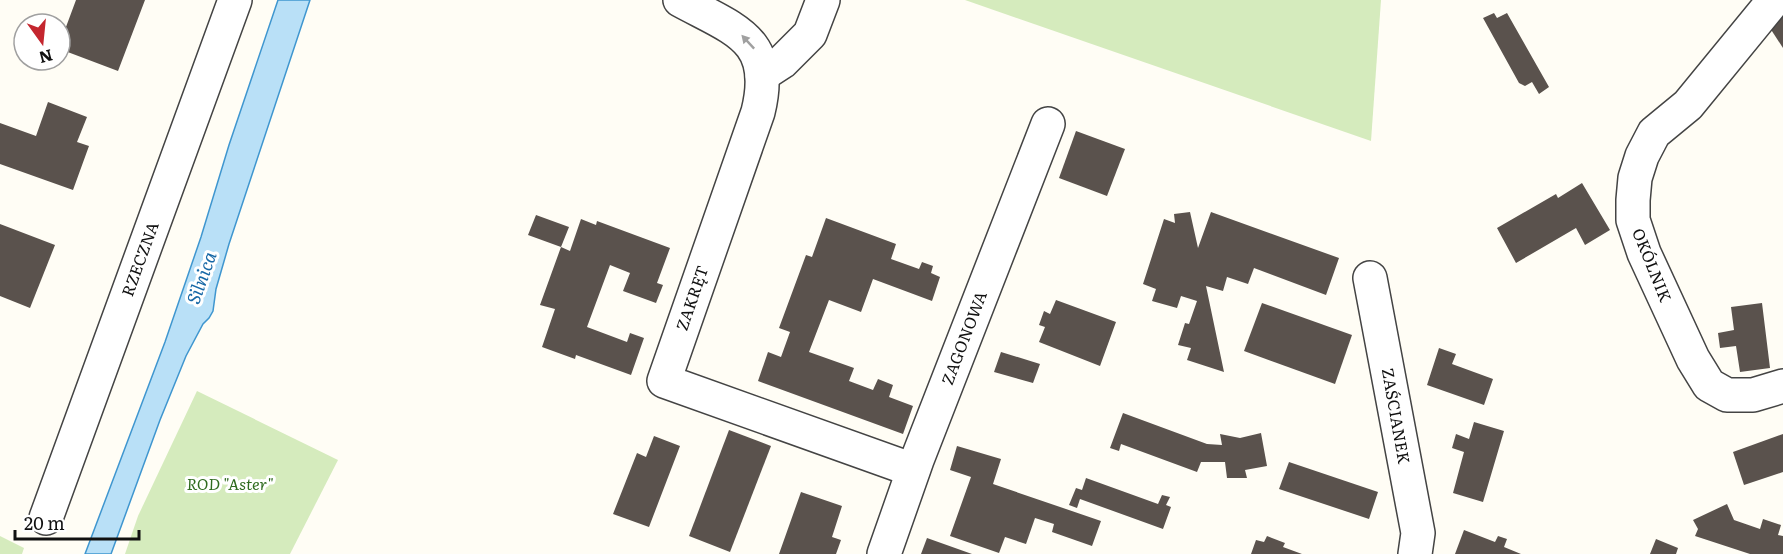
<svg xmlns="http://www.w3.org/2000/svg" width="1783" height="554" viewBox="0 0 1783 554" font-family="Literata,serif">
  <style>
    .green { fill: #d5ebbd }
    .water { fill: #b9e0f7; stroke: #3f96cf; stroke-width: 1.5 }
    .building { fill: #5a524d }
    .lines { fill: none; stroke-linecap: round; stroke-linejoin: round }
    .minor-casing { stroke: #444; stroke-width: 36 }
    .minor { stroke: #fff; stroke-width: 33 }
    .oneway { fill: #a0a0a0 }
    .labels { text-anchor: middle; stroke-width: 6; stroke-linejoin: round; paint-order: stroke }
    .street-label { font-size: 16px; fill: #111; stroke: #fff }
    .park-label { font-size: 16px; font-style: italic; fill: #2f6b1f; stroke: #fff }
    .water-label { font-size: 18px; font-style: italic; fill: #1768a6; stroke: #fff }
  </style>
  <rect width="100%" height="100%" fill="#fffdf5"/>
  <g class="green">
    <path d="M965,0h416l-10,141z"/>
    <path d="M197,391l141,69 -48,94h-165l13,-38z"/>
    <path d="M0,536l24,12 -2,6h-22z"/>
  </g>
  <path class="water" d="M278,0h32l-81,244 -13,45 -3,22 -4,7 -6,6 -17,32 -26,64 -49,134h-26l80,-212 36,-105 28,-92z"/>
  <g class="building">
    <path d="M76,0h69l-27,71 -53,-20 5,-13 -7,-3z"/>
    <path d="M1783,9v39l-15,-23z"/>
    <path d="M1494,13l3,5 10,-5 42,74 -10,7 -7,-12 -7,4 -6,-3 -36,-65z"/>
    <path d="M48,102l39,15 -10,25 12,4 -16,44 -73,-26v-41l36,13z"/>
    <path d="M1076,131l49,18 -18,47 -48,-18z"/>
    <path d="M1582,183l28,47 -25,15 -9,-17 -60,35 -19,-35 59,-34 2,4z"/>
    <path d="M1190,212l8,36 13,-36 128,46 -13,37 -72,-27 -6,16 -21,-7 -4,14 -17,-5 18,86 -37,-12 4,-12 -13,-3 7,-22 4,1 8,-23 -16,-5 -4,12 -25,-7 4,-12 -13,-5 21,-65 11,4 -1,-9z"/>
    <path d="M536,215l33,12 -8,20 -33,-12z"/>
    <path d="M826,218l70,26 -5,15 28,10 3,-7 11,4 -2,7 9,4 -8,24 -59,-22 -12,33 -32,-12 -20,52 45,16 -5,13 24,9 5,-11 15,6 -4,12 24,9 -10,28 -145,-53 10,-29 13,5 9,-25 -11,-4 27,-73 6,2z"/>
    <path d="M581,219l15,6 1,-4 73,27 -13,35 6,2 -7,18 -33,-12 7,-18 -20,-8 -23,62 40,15 3,-9 14,5 -13,37 -55,-20 -1,4 -33,-12 13,-38 -15,-4 21,-58 9,4z"/>
    <path d="M0,224l55,21 -25,63 -30,-12z"/>
    <path d="M1056,300l60,22 -16,44 -61,-24 6,-15 -6,-2 5,-14 6,3z"/>
    <path d="M1262,303l90,32 -17,49 -91,-33z"/>
    <path d="M1762,303l8,65 -30,4 -4,-26 -16,2 -2,-15 16,-3 -3,-23z"/>
    <path d="M1439,348l17,6 -4,10 41,15 -9,26 -57,-20z"/>
    <path d="M1001,352l39,12 -7,19 -39,-11z"/>
    <path d="M1123,413l84,31 15,1 -2,-11 20,4 21,-5 6,33 -22,4 2,8h-20l-2,-16h-24l-4,10 -76,-28 -2,7 -9,-3z"/>
    <path d="M1474,422l30,9 -21,71 -30,-9 11,-41 -12,-4 4,-14 13,5z"/>
    <path d="M729,430l42,16 -41,106 -41,-16z"/>
    <path d="M1783,434v38l-39,13 -11,-33z"/>
    <path d="M654,436l26,10 -31,81 -36,-13 24,-61 9,4z"/>
    <path d="M957,446l44,13 -8,25 108,37 -9,25 -40,-14 2,-8 -19,-6 -9,26 -21,-7 -6,16 -49,-17 21,-59 -21,-7z"/>
    <path d="M1289,462l89,30 -9,27 -90,-30z"/>
    <path d="M1086,478l72,26 4,-9 8,2 -4,8 5,2 -8,22 -83,-30 -3,9 -8,-3 7,-17 6,2z"/>
    <path d="M801,492l41,14 -10,31 9,3 -5,14h-57z"/>
    <path d="M1727,504l7,16 26,9 3,-10 18,6 -3,10 5,1v18h-33l-55,-18 3,-7 -5,-9z"/>
    <path d="M1464,530l31,12 3,-6 9,3 -3,8 17,7h-66z"/>
    <path d="M1267,536l18,7 -2,4 19,7h-51l5,-14 8,2z"/>
    <path d="M927,538l45,16h-51z"/>
    <path d="M1656,539l22,9 -2,6h-26z"/>
  </g>
  <g class="lines">
    <defs>
      <g id="minor">
        <path d="M680,0c55,30 96,39 78,112l-94,269 249,89"/>
        <path d="M1774,0l-86,105 -34,28 -12,23 -7,22 -2,22v20l11,33 49,106 16,26 18,10h26l30,-9"/>
        <path d="M762,75l20,-13 28,-28 13,-34"/>
        <path d="M1370,278l48,255 -3,21"/>
        <path d="M46,518l189,-518"/>
        <path d="M884,554l33,-94 131,-336"/>
      </g>
    </defs>
    <use href="#minor" class="minor-casing"/>
    <use href="#minor" class="minor"/>
  </g>
  <defs><path id="oneway-solid" d="M-6-.8H1V-3.2L6.5 0L1 3.2V.8H-6Z" transform="scale(1.5)"/></defs>
  <use class="oneway" href="#oneway-solid" transform="translate(748 42) rotate(-133)"/>
  <g class="labels">
    <g class="street-label">
      <text transform="translate(140 259) rotate(-70)" y="6">RZECZNA</text>
      <text transform="translate(1652 265) rotate(68)" y="6">OKÓLNIK</text>
      <text transform="translate(692 298) rotate(-71)" y="6">ZAKRĘT</text>
      <text transform="translate(964 338) rotate(-69)" y="6">ZAGONOWA</text>
      <text transform="translate(1396 416) rotate(80)" y="6">ZAŚCIANEK</text>
    </g>
    <g class="park-label">
      <text x="230" y="490">ROD "Aster"</text>
    </g>
    <g class="water-label">
      <text transform="translate(202 278) rotate(-70)" y="6">Silnica</text>
    </g>
  </g>
  <g transform="translate(42 42) rotate(165)"><circle r="28" fill="#ffffff" stroke="#a0a0a0" stroke-width="1.5"/>
  <path d="M0-4.5L10 22L0 15L-10 22Z" fill="#c4262e"/>
  <text y="-9" font-size="16" font-weight="bold" text-anchor="middle" fill="#111111">N</text>
  </g>
  <path d="M15 530v9h124v-9" fill="none" stroke="#111111" stroke-width="3"/>
  <text x="24" y="530" font-size="18" fill="#111111" stroke="#ffffff" stroke-width="4.5" paint-order="stroke">20 m</text>
</svg>
